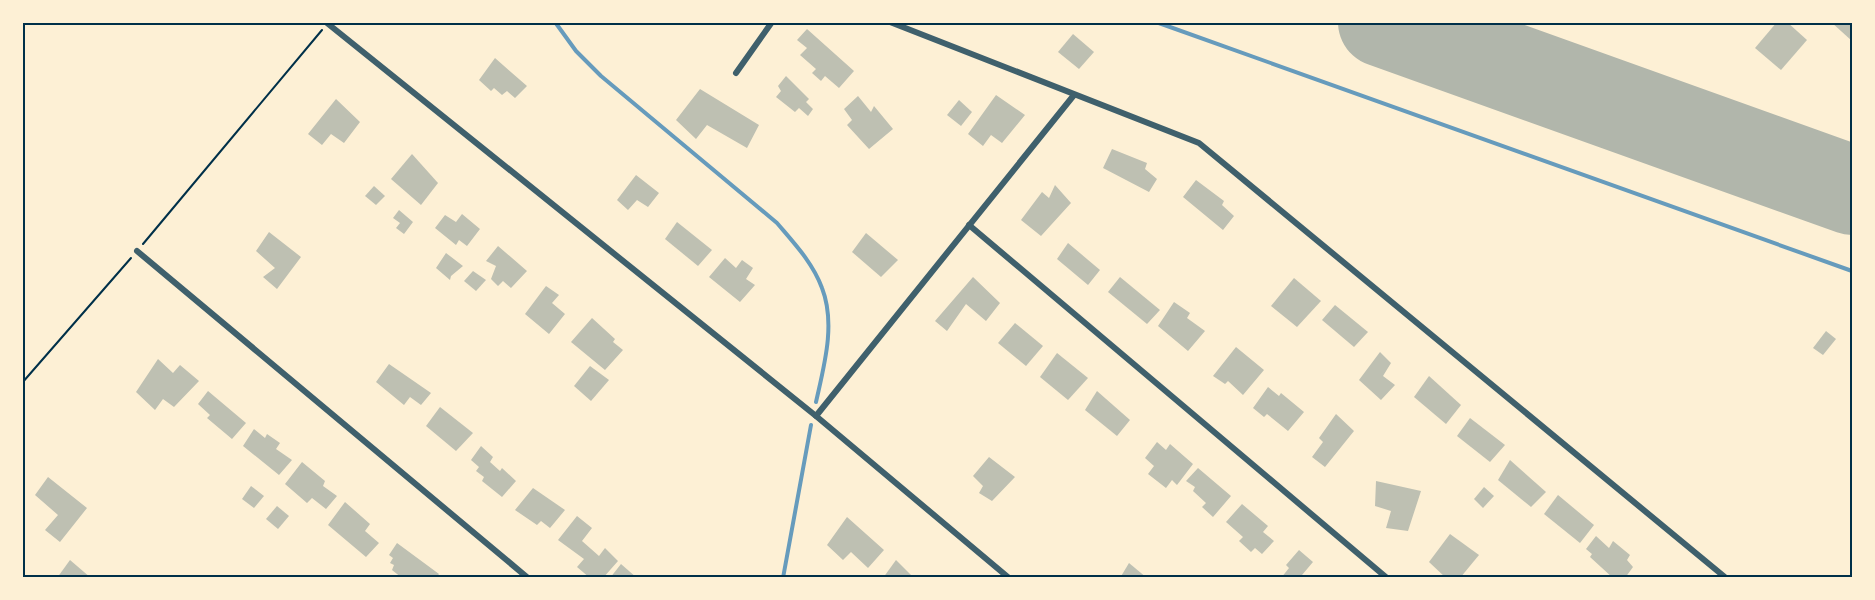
<svg xmlns="http://www.w3.org/2000/svg" width="1875" height="600" viewBox="0 0 1875 600" font-family="Ubuntu,sans-serif">
  <style>
    .lines { fill: none; stroke-linecap: round; stroke-linejoin: round }
    .stream { stroke: #669bbc; stroke-width: 4 }
    .taxiway { stroke: #b1b6ab; stroke-width: 36 }
    .runway { stroke: #b1b6ab; stroke-width: 90 }
    .building { fill: #bec0b2 }
    .path { stroke: #003049; stroke-width: 2 }
    .minor { stroke: #3f606c; stroke-width: 6 }
    .neatline { fill: none; stroke: #003049; stroke-width: 2 }
  </style>
  <rect width="100%" height="100%" fill="#fdf0d5"/>
  <g class="lines">
    <g class="stream">
      <path d="M555,22l21,29 25,25 176,147c17,20 36,40 45,65 14,36 2,78 -6,114"/>
      <path d="M1156,22l696,249"/>
      <path d="M783,578l28,-153"/>
    </g>
    <path class="taxiway" d="M1427,38l4,-16"/>
    <path class="runway" d="M1383,22l469,168"/>
  </g>
  <g class="building">
    <path d="M1777,22h10l20,18 -26,30 -26,-22z"/>
    <path d="M1831,22h21v19z"/>
    <path d="M807,29l47,42 -15,17 -14,-12 -4,5 -9,-8 4,-4 -16,-14 7,-7 -10,-8z"/>
    <path d="M1073,34l21,18 -15,17 -21,-17z"/>
    <path d="M495,58l32,28 -12,12 -8,-7 -5,4 -8,-7 -3,3 -12,-11z"/>
    <path d="M786,76l23,23 -3,3 7,7 -5,7 -9,-8 -4,4 -19,-15 5,-6 -3,-5z"/>
    <path d="M700,89l59,36 -12,23 -40,-23 -11,14 -20,-19z"/>
    <path d="M996,95l29,20 -23,28 -11,-8 -8,11 -15,-12z"/>
    <path d="M858,96l13,16 3,-6 19,23 -24,20 -22,-24 5,-5 -8,-11z"/>
    <path d="M336,99l24,23 -16,21 -13,-9 -9,11 -14,-11z"/>
    <path d="M959,100l13,12 -11,14 -14,-11z"/>
    <path d="M1112,149l35,14 -2,6 12,10 -8,13 -46,-24z"/>
    <path d="M412,154l26,29 -17,22 -30,-26z"/>
    <path d="M636,175l23,18 -11,14 -11,-7 -9,10 -11,-10z"/>
    <path d="M1196,180l28,21 -2,4 12,11 -11,14 -40,-33z"/>
    <path d="M1055,185l16,18 -30,33 -20,-16 21,-28 7,6z"/>
    <path d="M374,186l11,10 -9,9 -11,-9z"/>
    <path d="M399,210l14,12 -9,12 -8,-6 4,-5 -7,-5z"/>
    <path d="M462,214l18,15 -13,17 -8,-6 -3,5 -21,-17 10,-13 11,7z"/>
    <path d="M677,222l35,28 -14,16 -33,-27z"/>
    <path d="M269,232l32,25 -24,32 -14,-12 12,-9 -19,-17z"/>
    <path d="M866,233l32,27 -17,17 -29,-25z"/>
    <path d="M1068,243l32,27 -12,15 -31,-26z"/>
    <path d="M498,246l29,25 -16,17 -8,-7 -5,5 -7,-7 5,-13 -10,-5z"/>
    <path d="M446,253l17,13 -12,10 -1,4 -14,-12z"/>
    <path d="M725,258l11,10 6,-8 11,8 -7,11 9,6 -15,17 -31,-25z"/>
    <path d="M473,271l13,9 -10,11 -12,-10z"/>
    <path d="M973,277l27,26 -14,18 -20,-17 -19,27 -12,-10z"/>
    <path d="M1120,277l40,33 -13,14 -39,-32z"/>
    <path d="M1294,278l27,23 -24,26 -26,-21z"/>
    <path d="M546,286l13,9 -7,8 13,11 -16,20 -24,-20z"/>
    <path d="M1174,302l16,11 -3,5 18,13 -17,20 -30,-25z"/>
    <path d="M1335,305l33,27 -14,15 -32,-27z"/>
    <path d="M592,318l23,21 -2,3 10,8 -18,20 -34,-28z"/>
    <path d="M1015,323l28,23 -17,20 -28,-23z"/>
    <path d="M1826,331l10,8 -13,16 -10,-7z"/>
    <path d="M1236,347l28,23 -21,25 -15,-14 -3,3 -12,-8z"/>
    <path d="M1380,352l11,11 -8,13 12,9 -14,15 -22,-20z"/>
    <path d="M1057,353l31,25 -20,22 -28,-23z"/>
    <path d="M158,359l15,14 7,-8 19,16 -25,26 -11,-8 -8,11 -19,-18z"/>
    <path d="M389,364l42,29 -10,12 -11,-8 -6,8 -28,-23z"/>
    <path d="M590,366l19,14 -18,21 -17,-15z"/>
    <path d="M1429,376l32,29 -15,19 -32,-27z"/>
    <path d="M1268,387l11,9 2,-3 23,19 -16,19 -21,-17 -3,3 -11,-9z"/>
    <path d="M208,391l38,32 -14,16 -25,-21 3,-3 -12,-11z"/>
    <path d="M1097,391l33,29 -13,16 -32,-26z"/>
    <path d="M440,407l33,26 -17,18 -30,-25z"/>
    <path d="M1336,414l18,17 -29,36 -13,-10 11,-15 -4,-4z"/>
    <path d="M1470,418l35,27 -15,17 -33,-26z"/>
    <path d="M254,429l11,9 2,-4 13,9 -4,6 16,11 -13,15 -36,-29z"/>
    <path d="M1157,442l9,8 4,-6 23,20 -16,21 -5,-5 -6,8 -18,-14 6,-8 -9,-8z"/>
    <path d="M481,446l12,11 -3,5 10,9 2,-3 14,13 -14,16 -20,-16 2,-4 -8,-6 3,-4 -8,-7z"/>
    <path d="M989,457l26,20 -23,24 -13,-8 4,-7 -10,-10z"/>
    <path d="M1510,460l36,32 -15,15 -33,-27z"/>
    <path d="M302,462l23,19 -2,5 14,10 -11,13 -14,-11 -5,5 -22,-19z"/>
    <path d="M1198,468l33,28 -18,21 -11,-10 4,-4 -13,-12 2,-4 -9,-6z"/>
    <path d="M48,477l39,31 -27,34 -15,-12 13,-15 -23,-20z"/>
    <path d="M1376,481l45,10 -13,40 -22,-3 5,-17 -16,-5z"/>
    <path d="M251,486l13,10 -10,12 -12,-9z"/>
    <path d="M1484,487l10,9 -11,12 -9,-9z"/>
    <path d="M533,488l32,22 -15,18 -9,-7 -4,4 -22,-15z"/>
    <path d="M1558,495l36,30 -14,18 -36,-29z"/>
    <path d="M345,502l25,22 -5,7 14,12 -13,14 -38,-32z"/>
    <path d="M1242,504l26,22 -5,6 11,9 -12,13 -7,-6 -4,4 -12,-11 4,-4 -17,-15z"/>
    <path d="M277,506l12,10 -11,13 -12,-10z"/>
    <path d="M577,516l15,12 -10,13 17,15 6,-8 13,13 -15,17h-13l-13,-11 7,-8 -26,-19z"/>
    <path d="M847,517l37,33 -16,18 -17,-16 -8,8 -16,-15z"/>
    <path d="M1450,534l29,21 -19,23h-14l-17,-16z"/>
    <path d="M1596,536l13,12 4,-7 17,14 -3,5 6,7 -8,11h-12l-23,-21 2,-3 -6,-5z"/>
    <path d="M397,543l42,31 -3,4h-34l-10,-8 2,-5 -4,-2 3,-5 -4,-3z"/>
    <path d="M1299,550l14,12 -11,13 2,3h-23l8,-10 -3,-3z"/>
    <path d="M70,560l21,18h-34z"/>
    <path d="M896,560l18,18h-31z"/>
    <path d="M1129,563l18,15h-27z"/>
    <path d="M621,564l16,14h-27z"/>
  </g>
  <g class="lines">
    <g class="path">
      <path d="M143,244l179,-214"/>
      <path d="M22,383l109,-125"/>
    </g>
    <g class="minor">
      <path d="M890,22l309,121 527,435"/>
      <path d="M327,23l489,393 193,162"/>
      <path d="M736,73l36,-51"/>
      <path d="M969,225l418,353"/>
      <path d="M137,251l391,327"/>
      <path d="M816,416l258,-321"/>
    </g>
  </g>
  <rect width="1875" height="600" fill="none" stroke="#fdf0d5" stroke-width="48"/>
  <rect x="24" y="24" width="1827" height="552" class="neatline"/>
</svg>
